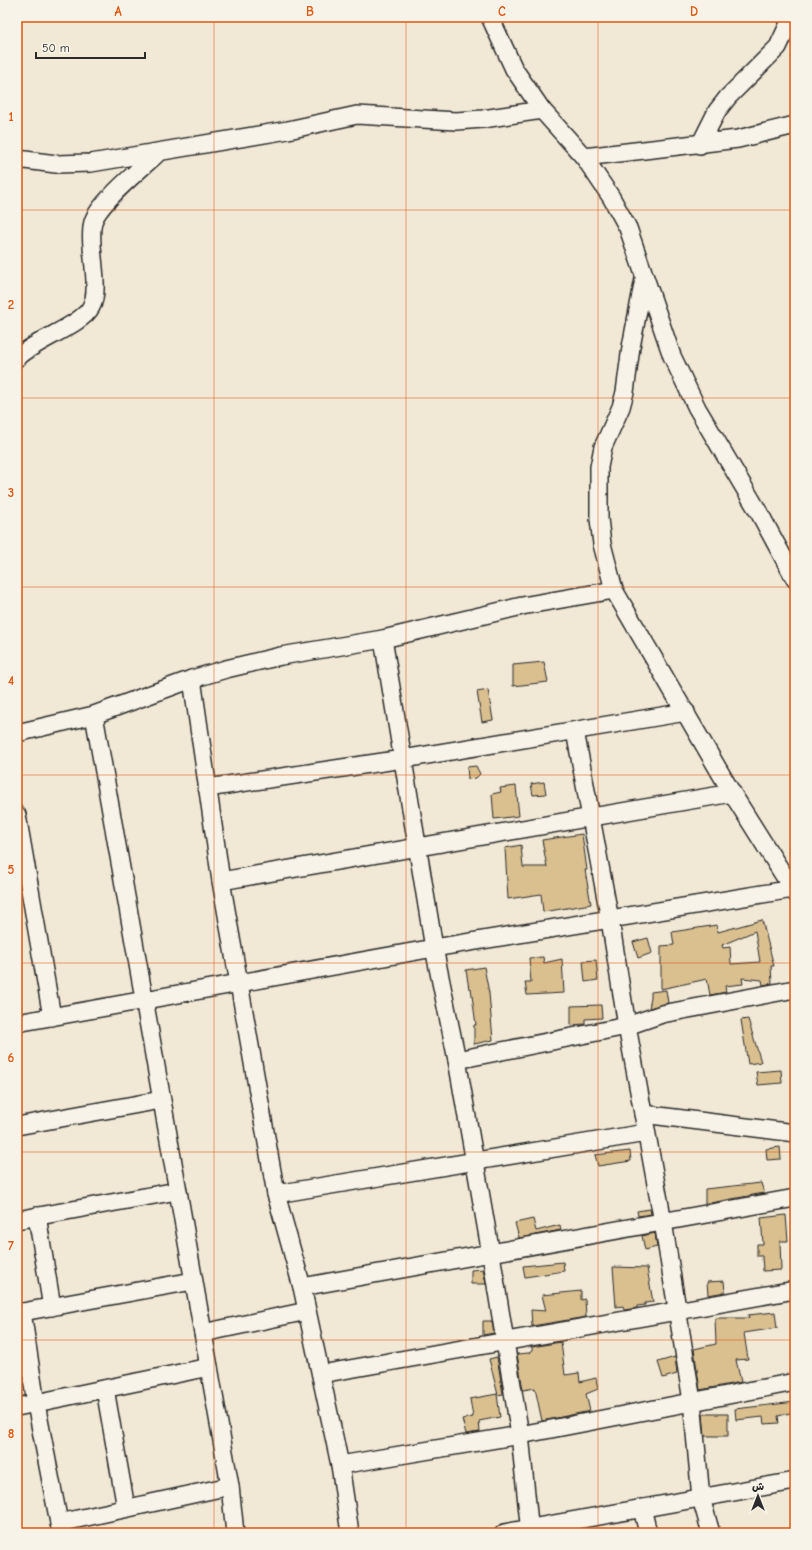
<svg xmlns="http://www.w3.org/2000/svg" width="812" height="1550" viewBox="0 0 812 1550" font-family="'Comic Neue','Playpen Sans Arabic',sans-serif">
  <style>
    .building { fill: #dabf8f; stroke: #2b2b2b; fill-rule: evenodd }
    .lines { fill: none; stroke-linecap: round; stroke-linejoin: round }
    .minor-casing { stroke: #2b2b2b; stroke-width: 20 }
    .minor { stroke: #f7f3e8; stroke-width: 17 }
    .grid { fill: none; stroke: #df570e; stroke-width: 1; stroke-opacity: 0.55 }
    .neatline { fill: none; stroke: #df570e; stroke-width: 1.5 }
    .grid-label { font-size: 13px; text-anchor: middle; font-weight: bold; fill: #df570e }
  </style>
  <rect width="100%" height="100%" fill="#f1e9d6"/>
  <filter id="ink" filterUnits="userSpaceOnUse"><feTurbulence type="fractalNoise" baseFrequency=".025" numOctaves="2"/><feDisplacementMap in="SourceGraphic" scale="8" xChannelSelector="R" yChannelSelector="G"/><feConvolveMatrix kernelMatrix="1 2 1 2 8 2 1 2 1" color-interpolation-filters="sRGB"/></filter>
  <g filter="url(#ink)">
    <g class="building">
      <path d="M544,662l4,20 -35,4v-21z"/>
      <path d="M488,690l5,30 -11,2 -5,-30z"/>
      <path d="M476,766l4,8 -4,4 -8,1 -1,-12z"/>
      <path d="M544,782l2,12 -13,1 -2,-11z"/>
      <path d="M516,786l3,30 -25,3 -2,-25 9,-2 -1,-4z"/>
      <path d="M582,834l5,36h-2l6,34 -48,8 -2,-18 -33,5 -3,-51 16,-3 2,22h24l-5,-27z"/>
      <path d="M762,920l12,46h-3l1,17 -9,2 -1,-5 -20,-2 1,6 -18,2 1,6 -16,3 -3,-16 -46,10v-43l13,-1 -2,-13 45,-7 1,7zM755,931l5,31 -29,2 -1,-17 -7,1 -1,-3z"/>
      <path d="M648,938l4,15 -14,5 -5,-16z"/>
      <path d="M543,957l1,6 18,-4 2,34 -37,2 -2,-13h6l-2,-24z"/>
      <path d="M596,960l2,20 -13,2 -2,-21z"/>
      <path d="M484,967l5,26 4,47 -19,4v-19h2l-5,-37 -2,1 -3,-19z"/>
      <path d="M666,990l2,13 -19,5 2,-10v-6z"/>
      <path d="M601,1005l1,13 -17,1v5l-14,1v-19z"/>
      <path d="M748,1019l13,43 -13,2 -7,-44z"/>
      <path d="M781,1070l1,13 -24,2 -2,-13z"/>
      <path d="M780,1147l1,12 -14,1 -1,-11z"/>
      <path d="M630,1151l1,10 -33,5 -3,-11z"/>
      <path d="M761,1183l3,10 -59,11v-15z"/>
      <path d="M650,1209l1,5 -13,2 -1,-5z"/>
      <path d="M786,1215l2,26h-8l1,29 -18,1 -1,-15h-5v-12h6l-2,-26z"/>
      <path d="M533,1219l3,12 24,-6 1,5 -42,8 -4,-15z"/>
      <path d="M655,1233l2,14 -12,3 -3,-14z"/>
      <path d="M563,1262l1,9 -39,6 -2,-11z"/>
      <path d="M613,1267l34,1 6,34 -8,1v2l-8,1v2l-13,2 -1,-4 -7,1z"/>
      <path d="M483,1269l3,15h-15v-14z"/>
      <path d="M724,1281l1,11 -17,3 -1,-13z"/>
      <path d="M581,1291v9l4,-1 1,18 -54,9 -1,-16 15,1 -4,-16z"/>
      <path d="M775,1312l2,16 -33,5 4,26 -12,1 5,22 -41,8 -6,-41 22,-5 -1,-26h34l-1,-3z"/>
      <path d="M483,1321h9l2,12 -11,2z"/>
      <path d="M561,1342l4,33 14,-2 1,9 16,-4 2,11 -12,5 4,17 -48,10 -7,-33 -12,2 -6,-36 12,-1 3,-2v-4z"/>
      <path d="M497,1357l6,37 -5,1 -9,-36z"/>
      <path d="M675,1357l2,17 -14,4 -5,-16z"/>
      <path d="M497,1394l3,23 -21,4 1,11 -14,2 -4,-15 11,-2 -3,-18z"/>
      <path d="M795,1402v10l-17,4 1,7 -15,1 -1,-7 -27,3 -1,-11z"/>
      <path d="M703,1414h25v22h-23z"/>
    </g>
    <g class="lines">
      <defs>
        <g id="minor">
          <path d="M490,17l24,52 28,41 42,47 27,40 17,31 44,128 25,52 64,108 34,63"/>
          <path d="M700,145l17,-34 11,-14 50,-50 14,-30"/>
          <path d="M584,157l154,-18 57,-14"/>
          <path d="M17,159l39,5 35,-1 197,-33 69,-15 99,6 27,-2 59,-9"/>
          <path d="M644,279l-13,68 -6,45 -4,15 -18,40 -4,20v52l3,25 12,46 118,203 63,100"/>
          <path d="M17,358c18,-18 65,-33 74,-51 11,-19 -4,-62 2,-85 5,-19 50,-55 66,-70"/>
          <path d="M383,639l51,309 23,112 34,194 29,181 10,98"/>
          <path d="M192,679l29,202 55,313 26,93 38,178 10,68"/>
          <path d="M94,715l136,771 5,47"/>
          <path d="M575,731l35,189 17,106 36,196 29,179 9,97 10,35"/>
          <path d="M17,733l77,-18 98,-36 34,-10 55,-13 102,-17 139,-33 92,-16"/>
          <path d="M207,788l196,-29 283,-47"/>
          <path d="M17,815l35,202"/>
          <path d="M221,881l511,-88"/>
          <path d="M17,1023l417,-75 359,-59"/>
          <path d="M457,1060l170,-34 35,-12 133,-25"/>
          <path d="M643,1114l152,19"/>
          <path d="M17,1126l144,-26"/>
          <path d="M276,1194l370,-61"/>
          <path d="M37,1216l15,91"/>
          <path d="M17,1220l160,-29"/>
          <path d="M302,1287l493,-89"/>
          <path d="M22,1312l14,92 25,129"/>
          <path d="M17,1313l176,-32"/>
          <path d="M203,1333l104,-22"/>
          <path d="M321,1374l474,-84"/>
          <path d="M105,1389l21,119"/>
          <path d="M17,1407l192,-40"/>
          <path d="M340,1465l180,-30 275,-53"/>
          <path d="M642,1508l6,25"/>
          <path d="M59,1523l171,-37"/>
          <path d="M504,1533l291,-52"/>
        </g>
      </defs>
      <use href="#minor" class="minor-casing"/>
      <use href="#minor" class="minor"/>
    </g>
  </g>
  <path class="grid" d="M214,17v1516M406,17v1516M598,17v1516M17,210h778M17,398h778M17,587h778M17,775h778M17,963h778M17,1152h778M17,1340h778"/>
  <rect width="812" height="1550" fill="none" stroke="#f7f3e8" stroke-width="44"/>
  <g transform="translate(758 1496)" stroke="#f7f3e8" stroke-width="3" paint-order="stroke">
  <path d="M0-3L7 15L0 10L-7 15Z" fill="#2b2b2b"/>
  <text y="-6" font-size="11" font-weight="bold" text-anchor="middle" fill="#2b2b2b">ش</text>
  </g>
  <path d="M36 52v6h109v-6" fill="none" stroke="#2b2b2b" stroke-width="2"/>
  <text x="42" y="52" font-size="12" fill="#2b2b2b" stroke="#f7f3e8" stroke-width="3" paint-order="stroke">50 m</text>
  <rect x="22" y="22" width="768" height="1506" class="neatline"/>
  <g class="grid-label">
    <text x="118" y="16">A</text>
    <text x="310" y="16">B</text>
    <text x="502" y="16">C</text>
    <text x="694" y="16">D</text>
    <text x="11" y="121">1</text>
    <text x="11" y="309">2</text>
    <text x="11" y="497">3</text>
    <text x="11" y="685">4</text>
    <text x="11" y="874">5</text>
    <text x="11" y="1062">6</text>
    <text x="11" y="1250">7</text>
    <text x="11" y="1438">8</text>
  </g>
</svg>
